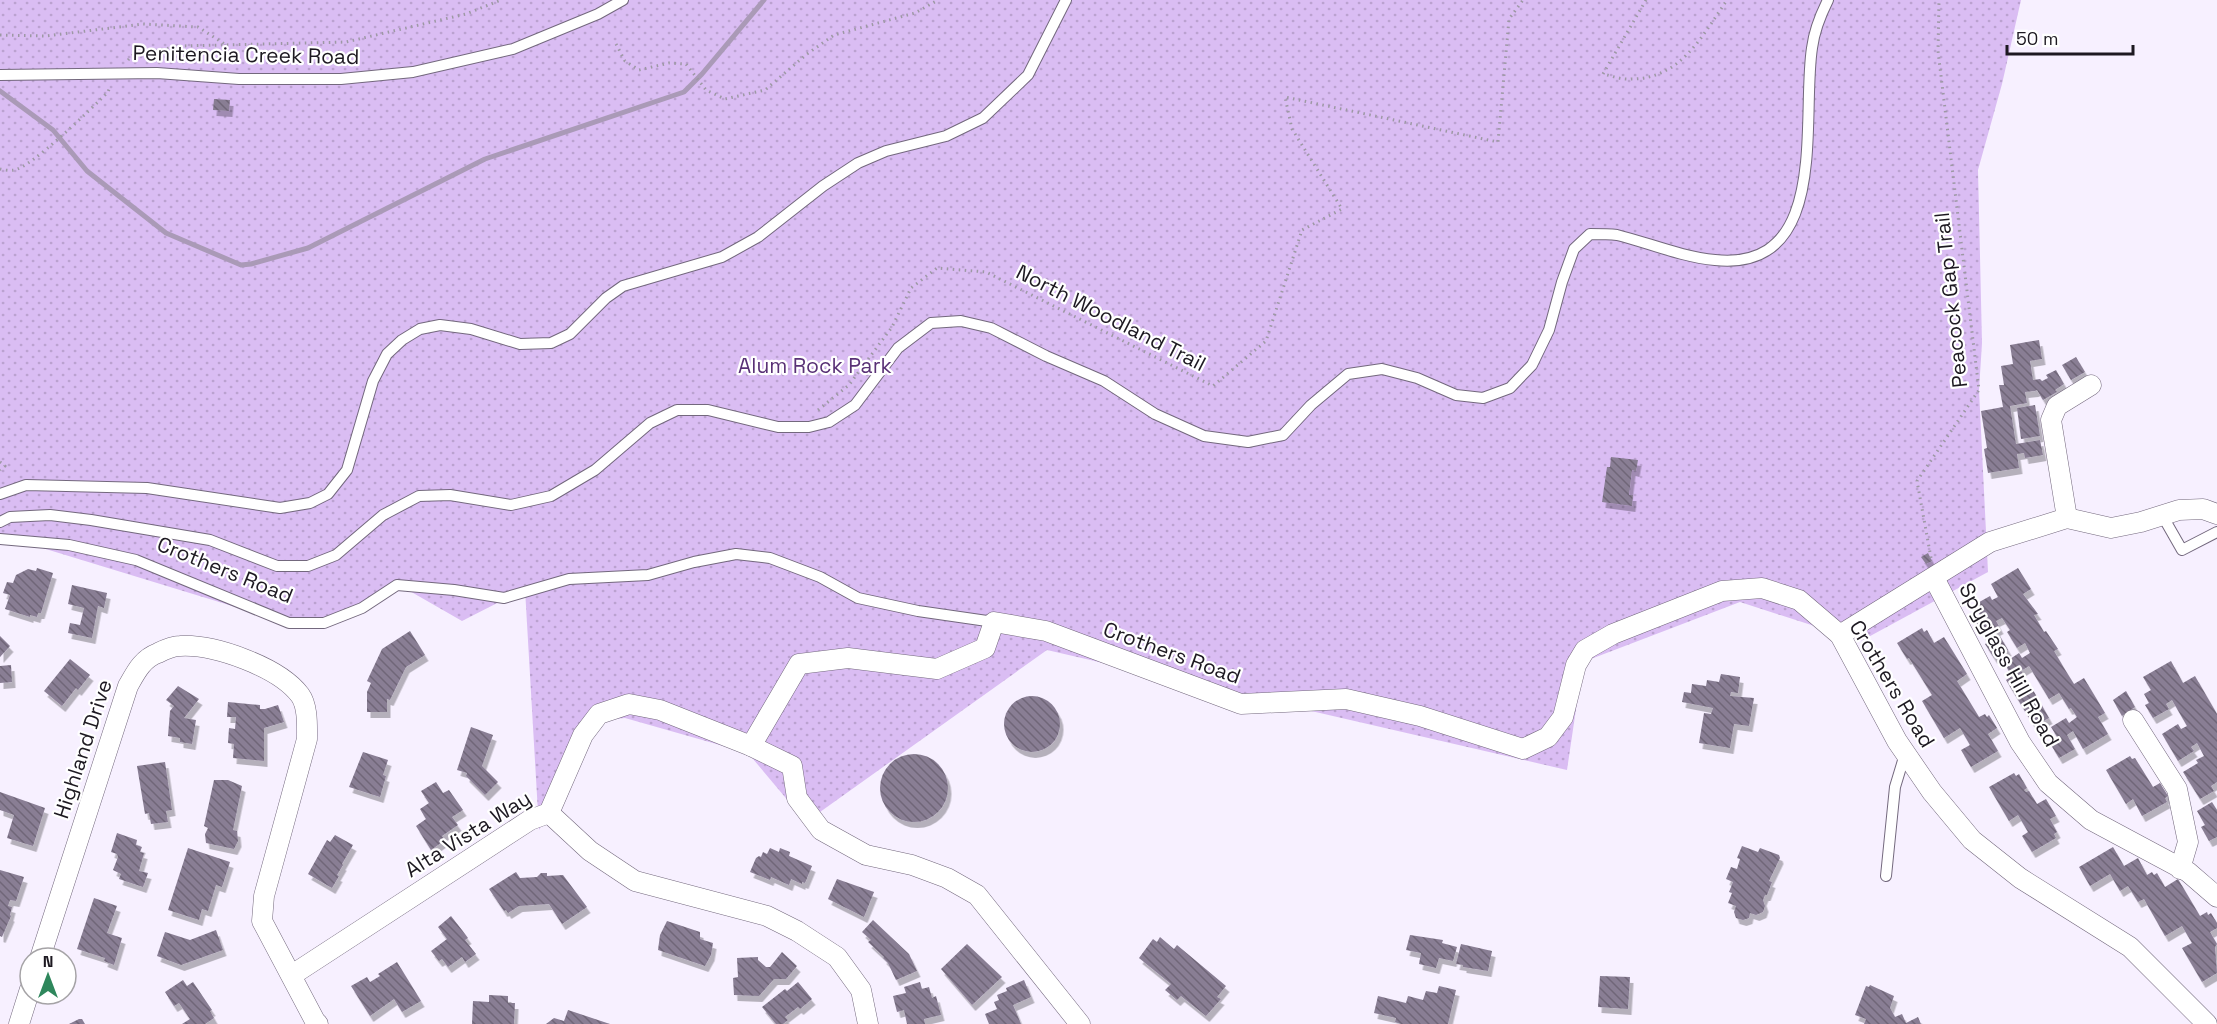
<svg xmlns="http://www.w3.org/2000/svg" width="2217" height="1024" viewBox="0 0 2217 1024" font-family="'Space Grotesk',sans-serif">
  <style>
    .park { fill: url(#park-dots) }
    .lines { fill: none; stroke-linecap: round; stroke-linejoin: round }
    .stream { stroke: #aa9ab7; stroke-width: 5 }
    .building { fill: url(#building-back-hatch); filter: url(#shadow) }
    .lane-casing { stroke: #73687d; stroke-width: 12 }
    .street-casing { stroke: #73687d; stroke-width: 21 }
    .path { stroke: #9d98a4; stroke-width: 3; stroke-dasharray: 1.5 4.5; stroke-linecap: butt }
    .lane { stroke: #fff; stroke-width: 10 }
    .street { stroke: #fff; stroke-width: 20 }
    .labels { text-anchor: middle; stroke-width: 4.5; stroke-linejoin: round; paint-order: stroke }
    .street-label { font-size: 21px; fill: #1d1921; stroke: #fff }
    .park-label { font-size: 21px; fill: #593176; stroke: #fff }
  </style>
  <defs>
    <pattern id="park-dots" width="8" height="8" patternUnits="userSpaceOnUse" patternTransform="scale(1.5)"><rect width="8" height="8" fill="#dabdf3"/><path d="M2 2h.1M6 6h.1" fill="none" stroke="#bba2d0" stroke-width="1.8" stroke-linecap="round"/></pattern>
    <pattern id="building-back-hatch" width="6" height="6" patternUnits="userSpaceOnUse" patternTransform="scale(1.5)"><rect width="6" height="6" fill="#897e94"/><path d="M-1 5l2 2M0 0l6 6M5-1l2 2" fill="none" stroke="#6f6678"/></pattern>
    <filter id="shadow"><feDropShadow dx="3.5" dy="6" stdDeviation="0" flood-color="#0004"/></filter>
  </defs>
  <rect width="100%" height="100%" fill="#f7f0ff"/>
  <path class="park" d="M0,0h2021l-19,84 -24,86 4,173 -3,47 9,182 -127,69 -121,-39 -157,60 -16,108 -520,-120 -241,172 -58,-69 -123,-35 -22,2 -14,20 -50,90 -14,-241 -63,32 -61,-35 -75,40 -51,-7 -275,-84z"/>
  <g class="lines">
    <path class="stream" d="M0,91l53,39 34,41 79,62 75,32 10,-1 57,-16 177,-89 199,-67 18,-18 62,-74"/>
  </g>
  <g class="building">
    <path d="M214,99l16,1 -1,11 -16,-1z"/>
    <path d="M2039,340l3,19 -12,2 3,19 7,-1 2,2 6,-3 -2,-3 10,-5 8,14 -9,6 2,2 -14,8 -6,-10 -2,1 -10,1 2,11 -17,3 6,38 24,-4 3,15 -18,3 -1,-5 -7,1 2,14 -31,5 -4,-24 3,-1 -6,-37 22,-4 -4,-22h5l-3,-19 12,-2 -3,-19z"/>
    <path d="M2076,357l9,15 -14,8 -9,-15z"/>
    <path d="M2035,405l5,31 -19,3 -4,-31z"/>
    <path d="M1611,457l27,3 -2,11 -4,-1 -3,25h4l-1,11 -30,-4 5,-35h3z"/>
    <path d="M1928,553l4,8 -6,3 -5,-7z"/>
    <path d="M37,568l16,5 -12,40h-3l-1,4 -7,-2v2l-25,-8 5,-14 -7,-2 4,-11 6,1 3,-8 12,-6 8,2z"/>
    <path d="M2018,568l13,21 -8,5 15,20 -4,1 10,17 2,-1 12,18 -4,2 10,17 10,16 10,-6 21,35 -7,4 10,17 -25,15 -10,-18 -6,4 8,14 -16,9 -8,-13 8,-5 -8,-13 15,-9 3,5 8,-6 -6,-9 -2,1 -10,-16 -10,6 -20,-33 -8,5 8,13 -6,4 4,6 6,-4 16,28 -15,8 -28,-46 6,-4 -8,-13 15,-10 3,5 8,-5 -5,-10 -8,5 -10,-16 3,-2 -8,-12 -6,3 4,7 -16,9 -8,-15 6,-4 -8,-13 16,-9 2,4 6,-3 -7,-13z"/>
    <path d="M72,585l35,8 -3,15 -6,-2 -6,32 -24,-5 2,-10 10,2 4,-17 -16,-4z"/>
    <path d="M1922,628l2,4 3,-2 7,13 10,-6 23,37 -10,7 22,36 6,-3 2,3 2,-2 8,13 -9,6 10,17 -27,16 -10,-17 9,-5 -10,-17 -16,10 -22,-37 10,-6 -23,-37 -2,1 -10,-16z"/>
    <path d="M410,631l15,24 -19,12 -16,33 -3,-1v13h-20v-20l4,-9 -4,-2 15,-32z"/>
    <path d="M0,636l10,10 -10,11z"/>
    <path d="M2000,636l8,14 -14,8 -9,-14z"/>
    <path d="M70,659l20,16 -12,15 -2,-2 -14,18 -18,-15z"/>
    <path d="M2171,661l12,22 12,-7 22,38v68l-6,4 3,5 -14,8 -17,-27 15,-9 -2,-3 8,-4 -7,-13 -6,4 3,4 -16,10 -16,-27 16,-10 3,5 6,-3 -15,-26 -6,4 3,5 -16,9 -8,-13 4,-2 -5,-9 7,-4 -8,-13z"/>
    <path d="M11,665l1,17 -12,1v-17z"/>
    <path d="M1721,674l19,3 -2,16 -7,-1 -1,4 24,2 -5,28 -15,-2 -4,24 -31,-5 5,-30 7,1 2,-6 -31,-6 2,-10 7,1 1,-9 14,2 1,-6 12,2z"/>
    <path d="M178,686l21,13 -15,19 12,2 -4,24 -12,-2v-4l-12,-2 2,-25 4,-5 -8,-6z"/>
    <path d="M2126,691l9,16 -13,9 -9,-16z"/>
    <circle cx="1032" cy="724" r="28"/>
    <path d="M228,702l32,3v4h5l13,-4 6,17 -20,6v33l-31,-3 1,-14 -6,-1 1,-15 6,1 1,-12h-9z"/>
    <path d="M471,727l22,8 -11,31 16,16 -13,13 -19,-19 1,-3 -10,-3z"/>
    <path d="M363,752l25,8 -5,15 3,1 -6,21 -31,-10z"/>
    <circle cx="914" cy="788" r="34"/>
    <path d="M2130,756l2,3 3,-1 18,29 7,-4 8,13 -3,2 2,4 -25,14 -9,-17 -7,5 -20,-34z"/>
    <path d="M165,762l7,48 -6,1 2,11 -17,2 -2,-11 -4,1 -8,-48z"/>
    <path d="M2014,773l2,3 3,-2 8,14 -3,2 2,2 3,-1 8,13 9,-5 10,17 -6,3 7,13 -3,2 2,4 -24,14 -10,-16 6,-4 -10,-17 -9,6 -20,-34z"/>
    <path d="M214,780h14l14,6 -9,44 4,1 1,10 -4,8 -28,-6 -1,-9 3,-6 -4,-2z"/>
    <path d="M436,782l7,11 6,-3 14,20 -11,7 6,8 -16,11 3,4 -14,10 -15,-24 10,-7 -6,-10 9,-6 -8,-12z"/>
    <path d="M0,792l45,16 -12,38 -26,-8 7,-23 -14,-5z"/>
    <path d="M2212,802l5,8v27l-8,4 -8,-14 4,-2 -8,-14z"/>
    <path d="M117,833l20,7 -1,5 6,2 -2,5 4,1 -5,18 9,2 -5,14 -24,-8 2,-5 -8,-4 5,-13 -1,-3 -6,-2z"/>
    <path d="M335,835l18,10 -11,19 1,1 -6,10 2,1 -7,12 -24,-14 19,-34 3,2z"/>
    <path d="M1742,846l16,6 2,-4 19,7 1,3 -11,23 3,1 -5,13h-2l-2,5 2,6 -2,6 -7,3 -6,-2 -1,5 -6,2 -7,-2 -2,-6 2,-6 -8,-3 4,-10 -3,-1 4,-10 -7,-3 5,-12 6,2 3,-10 -3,-1z"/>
    <path d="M2113,847l11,19 14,-8 9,17 5,-3 2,3 3,-2 8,14 13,-8 22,37 7,-4 1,3 3,-2 6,10v5l-7,4 7,12 -2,3 2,26 -15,9 -20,-34 10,-5 -10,-17 -17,10 -21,-37 -6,3 -10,-16 -8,5 -10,-17 -20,12 -11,-19z"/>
    <path d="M188,848l42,14 -8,25 -6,-2 -8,26 -6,-2 -3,11 -31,-10z"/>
    <path d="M770,848l9,4 1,-4 10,4 -1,4 23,10 -7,17 -3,-1v2l-11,-5 -2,6 -18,-8 -1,3 -20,-8 6,-14 3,-2 2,1 2,-5 4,2z"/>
    <path d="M0,870l24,7 -8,24 -6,-1 -2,6 4,1 -2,8 1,1 -9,21 -2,-1z"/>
    <path d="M516,872l4,6 17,-1 4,-4h6v3l16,-1 24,32 -25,17 -13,-20 -30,2 -11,7 -2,-3 -2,1 -15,-22z"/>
    <path d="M837,879l37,13 -10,25 -36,-18z"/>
    <path d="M94,898l23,8 -10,27 15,5 -8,27 -10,-4 1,-3 -28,-9z"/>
    <path d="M451,916l11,14 6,8 -3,2 11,14 -11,8 -3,-5 -14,10 -6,-8 -3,2 -8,-10 16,-12 -9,-12z"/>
    <path d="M873,920l36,34 8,17 -21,9 -8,-17 -5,-5 1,-1 -16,-15 3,-2 -9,-8z"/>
    <path d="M667,921l33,11v7l13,4 -2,12 -6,11 -47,-16 2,-15z"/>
    <path d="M216,930l7,20 -42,15 -24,-9 8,-24 25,8z"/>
    <path d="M1410,935l33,5 -1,3 15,4 -4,14 -14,-3 -3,10 -17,-4 2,-11 -15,-3z"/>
    <path d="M1160,937l14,12 3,-4 49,41 -9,11 4,2 -15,17 -25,-20 -4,4 -12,-10 6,-6 -32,-26 14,-19 4,3z"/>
    <path d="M967,944l35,33 -30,28 -31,-36z"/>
    <path d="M1461,944l31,7 -4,20 -25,-4v-2l-7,-1z"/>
    <path d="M782,952l15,14 -11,13h-12l-15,17 -25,-1 -1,-17 5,-1 -1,-19 21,-1v3l8,7h4z"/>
    <path d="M397,962l24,39 -19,11 -8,-13 -24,17 -19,-30 16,-9 3,5 10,-6 -2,-2z"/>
    <path d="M1600,976l30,1 -2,32 -30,-2z"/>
    <path d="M183,980l4,6 6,-4 19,28 -2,1 4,7 -9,6h-23l8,-5 -11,-16 -5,3 -9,-14z"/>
    <path d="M1024,980l7,17 -18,8 8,19h-32l-4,-10 12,-5 -3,-7 5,-2 -2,-5 10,-4 -1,-3z"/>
    <path d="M798,982l14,17 -12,10 -2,-2 -13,10 3,3 -5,4h-7l-14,-17 23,-18 2,2z"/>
    <path d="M920,982l2,7 7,-2 3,11 4,-2 5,19 -17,4 1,5h-18l-3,-14 -7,2 -4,-16 13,-3 -2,-6z"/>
    <path d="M1870,985l24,11 -4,12 5,9 7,-3 4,9 12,-6 3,7h-57l2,-5 -11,-4 11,-29 3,1z"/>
    <path d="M1439,986l17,4 -8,34h-47l-6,-2 1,-4 -22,-5 4,-17 28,7 2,-7 15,4 3,-9 11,2z"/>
    <path d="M489,995l19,1v7h7l-1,21h-42l1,-23 16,1z"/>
    <path d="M568,1010l42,14h-64l8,-6 10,3z"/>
    <path d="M79,1019h3l3,5h-16z"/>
  </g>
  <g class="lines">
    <defs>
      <g id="lane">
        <path d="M0,75l157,-2 82,6h102l72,-7 100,-23 85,-35 25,-14"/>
        <path d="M0,494l26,-9 121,3 133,20 30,-5 18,-9 19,-24 26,-89 14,-27 15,-14 18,-11 20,-4 31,4 49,15 31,-1 19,-9 36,-36 17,-12 99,-29 36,-20 65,-51 35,-23 28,-12 60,-15 37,-18 45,-43 38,-75"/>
        <path d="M2162,515l20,35 35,-18"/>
        <path d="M0,522l10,-5 40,-2 41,5 119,20 67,26h31l28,-11 47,-40 36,-19 31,-1 61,10 40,-9 44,-26 55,-47 27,-13h31l70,17h31l20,-5 26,-17 43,-57 33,-25 30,-2 30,7 55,28 58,25 51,33 49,22 44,6 35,-7 28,-30 37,-31 34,-5 35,9 39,17 27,3 27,-10 22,-23 17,-35 13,-48 12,-33 16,-15c9,0 19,0 27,1 32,8 65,22 98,25 116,12 86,-141 97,-212 2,-16 9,-34 16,-48"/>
        <path d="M0,539l69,6 67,15 153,63h35l38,-15 35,-23 57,5 50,8 65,-19 79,-4 46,-13 42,-8 34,4 50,19 38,21 60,13 76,11"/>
        <path d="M1886,876l9,-89 10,-33"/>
      </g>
      <g id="street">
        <path d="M2067,518l-16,-98 6,-14 34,-21"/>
        <path d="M1934,578l86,164 28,41 43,37 97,52 29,25"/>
        <path d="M1840,635l150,-93 77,-24 44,10 30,-6 38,-12 24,-1 14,5"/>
        <path d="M2133,720l44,69 11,53 -8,27"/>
        <path d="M751,746l48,-82 49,-6 89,11 48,-21 9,-26 52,9 195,73 105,-5 74,17 103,33 25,-12 15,-20 13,-52 9,-15 28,-16 109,-43 40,-3 37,12 41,35 57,106 35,51 40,48 48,38 110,69 77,77"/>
        <path d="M549,813l41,38 45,30 132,35 30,15 40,26 24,33 7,34"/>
        <path d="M40,958l88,-272c8,-14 14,-27 30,-33 6,-3 15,-7 22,-7 34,-2 99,21 120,49 8,11 7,30 7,44l-43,157 -2,25 53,100 3,3"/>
        <path d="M292,975l238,-155 19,-7 34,-78 16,-21 30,-10 31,6 91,36 41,20 5,32 24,32 45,25 46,10 35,13 30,17 103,129"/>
        <path d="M19,1024l11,-35"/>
      </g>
    </defs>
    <use href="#lane" class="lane-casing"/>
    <use href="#street" class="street-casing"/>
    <g class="path">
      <path d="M1646,0l-43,74c9,2 19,6 28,5 50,0 71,-43 96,-79"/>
      <path d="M0,35l46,1 97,-12 55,3 28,18"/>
      <path d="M616,44l9,17 14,9 30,-7 17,1 20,26 19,9 40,-9 42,-36 27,-19 81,-22 23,-13"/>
      <path d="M128,60l6,-6 47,-8 165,-4 120,-28 35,-14"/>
      <path d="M0,169c4,1 10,2 14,1 17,-2 79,-63 94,-78l2,-5"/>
      <path d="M818,410l31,-25 43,-58 19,-39 26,-20 49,4 227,114 53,-45 36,-111 40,-21 -50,-80 -7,-32 213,45 11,-123 14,-19"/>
      <path d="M0,462l5,4 -5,4"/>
      <path d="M1931,558l-14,-77 62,-91 -41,-339 1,-51"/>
    </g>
    <use href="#lane" class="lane"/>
    <use href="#street" class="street"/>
  </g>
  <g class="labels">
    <g class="street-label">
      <text transform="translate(246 55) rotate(1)" y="7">Penitencia Creek Road</text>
      <text transform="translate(1951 300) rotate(-96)" y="7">Peacock Gap Trail</text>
      <text transform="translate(1111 318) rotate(27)" y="7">North Woodland Trail</text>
      <text transform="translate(225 570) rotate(22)" y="7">Crothers Road</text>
      <text transform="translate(1172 653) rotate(20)" y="7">Crothers Road</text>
      <text transform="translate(2009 665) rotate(61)" y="7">Spyglass Hill Road</text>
      <text transform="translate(1892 684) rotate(59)" y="7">Crothers Road</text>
      <text transform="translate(83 749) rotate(-72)" y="7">Highland Drive</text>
      <text transform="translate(468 834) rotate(-32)" y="7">Alta Vista Way</text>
    </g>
    <g class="park-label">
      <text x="815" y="373">Alum Rock Park</text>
    </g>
  </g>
  <g transform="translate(48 976)"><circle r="28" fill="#ffffff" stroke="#a5a3a6" stroke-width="1.5"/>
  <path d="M0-4.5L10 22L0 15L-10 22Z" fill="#2e875c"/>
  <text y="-9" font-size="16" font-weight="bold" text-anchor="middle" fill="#1d1921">N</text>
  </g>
  <path d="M2007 45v9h126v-9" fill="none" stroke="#1d1921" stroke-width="3"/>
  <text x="2016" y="45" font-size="18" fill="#1d1921" stroke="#ffffff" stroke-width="4.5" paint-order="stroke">50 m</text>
</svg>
